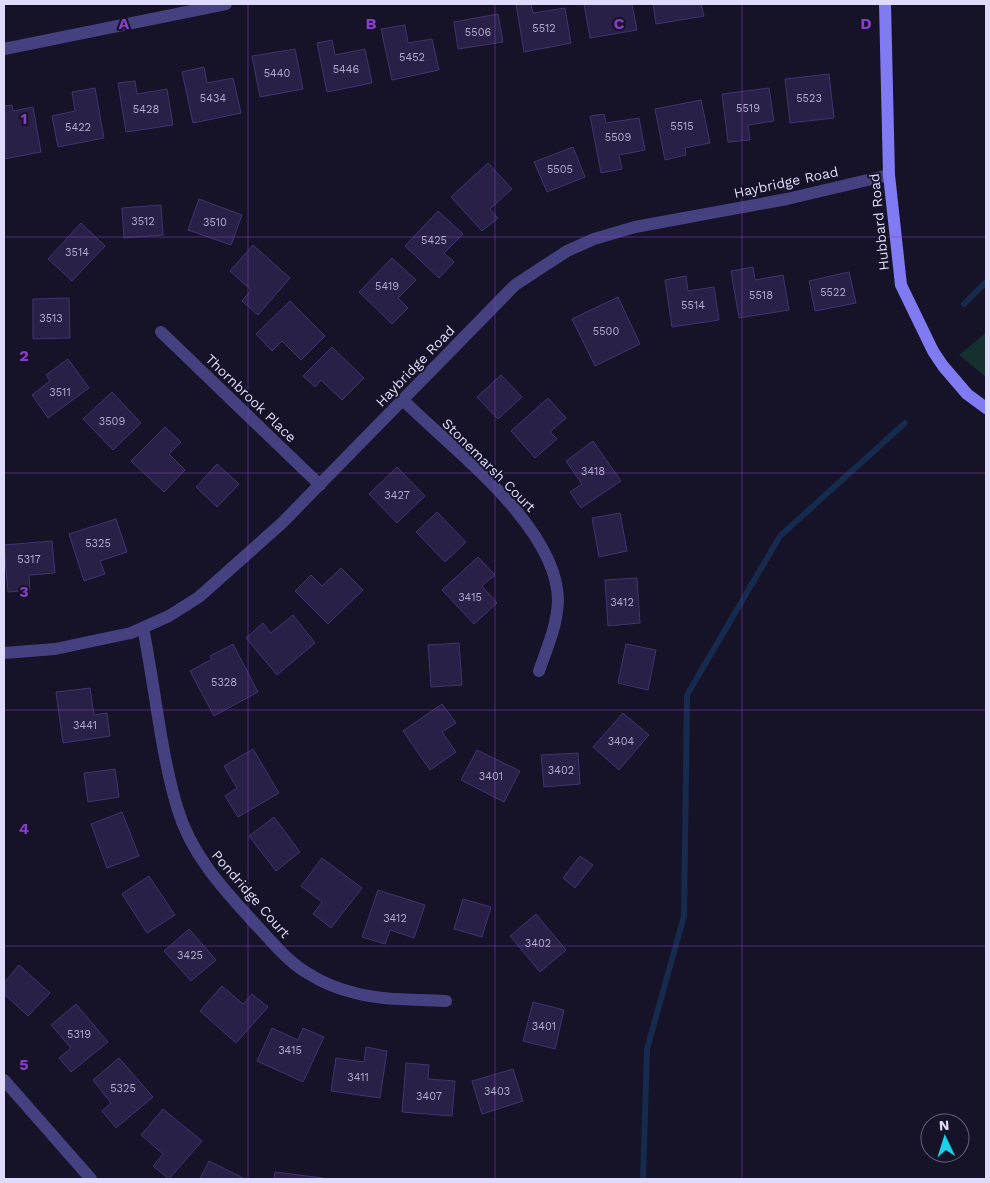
<svg xmlns="http://www.w3.org/2000/svg" width="990" height="1183" viewBox="0 0 990 1183" font-family="'Work Sans',sans-serif">
  <style>
    .green { fill: #163030 }
    .lines { fill: none; stroke-linecap: round; stroke-linejoin: round }
    .stream { stroke: #152a4d; stroke-width: 6 }
    .building { fill: #282046; stroke: #413470 }
    .street { stroke: #454181; stroke-width: 12 }
    .secondary { stroke: #807af3; stroke-width: 12 }
    .grid { fill: none; stroke: #853ec5; stroke-width: 1; stroke-opacity: 0.55 }
    .labels { text-anchor: middle; stroke-width: 4; stroke-linejoin: round; paint-order: stroke }
    .number-label { font-size: 11px; fill: #b1acce }
    .street-label { font-size: 14px; fill: #dfdbfc; stroke: #161227 }
    .grid-label { font-size: 16px; text-anchor: middle; font-weight: bold; fill: #853ec5; stroke: #161227; stroke-width: 4; stroke-linejoin: round; paint-order: stroke }
  </style>
  <rect width="100%" height="100%" fill="#161227"/>
  <path class="green" d="M986,333v44l-27,-22z"/>
  <g class="lines">
    <g class="stream">
      <path d="M964,304l22,-22"/>
      <path d="M643,1179l4,-130 37,-133 3,-221 93,-159 125,-113"/>
    </g>
  </g>
  <g class="building">
    <path d="M516,4h15l2,9 32,-5 6,35 -47,9z"/>
    <path d="M584,4h48l5,26 -47,8z"/>
    <path d="M653,4h48l3,12 -48,8z"/>
    <path d="M498,14l5,28 -45,7 -4,-27z"/>
    <path d="M405,25l3,18 24,-4 7,31 -47,10 -11,-51z"/>
    <path d="M332,40l3,15 30,-6 7,34 -45,9 -10,-49z"/>
    <path d="M295,49l8,40 -43,8 -8,-41z"/>
    <path d="M204,67l3,16 26,-5 8,35 -48,10 -11,-51z"/>
    <path d="M829,74l5,44 -44,5 -5,-44z"/>
    <path d="M135,81l2,13 30,-5 6,36 -47,7 -8,-49z"/>
    <path d="M95,88l9,50 -46,9 -6,-31 23,-5 -3,-19z"/>
    <path d="M769,88l5,33 -26,4 2,15 -22,2 -6,-48z"/>
    <path d="M701,100l9,43 -25,5 1,7 -21,5 -10,-51z"/>
    <path d="M12,105l1,6 20,-4 8,45 -37,7v-53z"/>
    <path d="M604,114l2,9 33,-5 6,32 -26,5 3,14 -21,4 -11,-57z"/>
    <path d="M573,147l12,30 -38,15 -13,-30z"/>
    <path d="M488,163l24,26 -22,20 8,9 -16,13 -31,-34z"/>
    <path d="M199,199l43,16 -11,30 -43,-15z"/>
    <path d="M161,205l2,30 -39,3 -2,-30z"/>
    <path d="M438,211l25,23 -19,19 10,9 -15,16 -34,-32z"/>
    <path d="M81,223l24,23 -33,35 -24,-22z"/>
    <path d="M253,245l37,33 -32,37 -16,-14 9,-11 -21,-19z"/>
    <path d="M392,258l24,22 -18,18 10,10 -16,16 -33,-32z"/>
    <path d="M753,267l2,13 28,-5 6,35 -50,8 -8,-47z"/>
    <path d="M849,272l7,31 -41,8 -6,-30z"/>
    <path d="M686,276l2,15 26,-4 5,33 -47,7 -7,-47z"/>
    <path d="M618,297l22,47 -45,22 -23,-47z"/>
    <path d="M69,298l1,40 -37,1v-40z"/>
    <path d="M290,301l35,35 -24,24 -19,-19 -10,10 -16,-17z"/>
    <path d="M332,347l32,31 -22,22 -21,-20 -6,7 -12,-11z"/>
    <path d="M68,359l21,29 -41,30 -16,-23 18,-14 -4,-6z"/>
    <path d="M501,375l21,22 -24,22 -21,-22z"/>
    <path d="M112,392l29,31 -28,27 -30,-31z"/>
    <path d="M548,398l18,20 -16,14 7,7 -22,19 -24,-27z"/>
    <path d="M165,427l16,15 -12,12 16,16 -21,22 -33,-31z"/>
    <path d="M593,441l28,40 -40,27 -11,-16 12,-8 -16,-23z"/>
    <path d="M217,464l22,20 -22,23 -21,-20z"/>
    <path d="M397,467l28,29 -28,27 -28,-29z"/>
    <path d="M437,512l29,30 -21,20 -29,-30z"/>
    <path d="M620,513l7,38 -28,6 -7,-39z"/>
    <path d="M116,519l11,33 -27,9 5,13 -21,7 -15,-47z"/>
    <path d="M52,541l3,32 -26,2 1,15 -22,2 -4,-47z"/>
    <path d="M478,557l17,18 -13,11 15,17 -23,21 -32,-34z"/>
    <path d="M341,568l22,22 -35,34 -33,-33 16,-16 11,11z"/>
    <path d="M637,578l3,45 -32,3 -3,-46z"/>
    <path d="M293,615l22,28 -38,32 -31,-37 17,-15 8,10z"/>
    <path d="M459,643l3,42 -31,2 -3,-42z"/>
    <path d="M233,644l25,48 -44,24 -24,-45 22,-12 -2,-3z"/>
    <path d="M626,644l30,6 -8,40 -30,-7z"/>
    <path d="M90,688l4,27 13,-2 3,23 -47,7 -7,-51z"/>
    <path d="M442,704l14,19 -14,9 14,20 -26,18 -27,-39z"/>
    <path d="M623,713l26,22 -30,35 -26,-23z"/>
    <path d="M253,749l26,44 -41,24 -13,-21 12,-8 -13,-22z"/>
    <path d="M477,750l43,21 -16,31 -43,-22z"/>
    <path d="M578,753l2,31 -36,3 -3,-32z"/>
    <path d="M115,769l4,28 -31,5 -4,-29z"/>
    <path d="M122,812l17,44 -32,12 -16,-44z"/>
    <path d="M274,817l26,35 -24,19 -27,-35z"/>
    <path d="M580,856l13,9 -18,23 -12,-10z"/>
    <path d="M322,858l40,30 -31,40 -18,-14 9,-12 -21,-16z"/>
    <path d="M149,876l26,39 -28,18 -25,-39z"/>
    <path d="M378,890l47,15 -11,33 -24,-8 -5,14 -23,-7z"/>
    <path d="M463,899l28,8 -9,30 -28,-8z"/>
    <path d="M536,914l30,36 -26,22 -30,-36z"/>
    <path d="M189,929l27,31 -25,21 -27,-30z"/>
    <path d="M19,965l31,28 -22,23 -24,-22v-11z"/>
    <path d="M222,986l21,18 9,-10 16,13 -32,36 -36,-32z"/>
    <path d="M533,1002l31,8 -9,39 -32,-8z"/>
    <path d="M76,1004l32,38 -37,30 -12,-14 12,-10 -20,-23z"/>
    <path d="M272,1028l26,12 5,-12 21,9 -21,45 -46,-21z"/>
    <path d="M366,1047l21,4 -7,47 -49,-7 5,-33 28,4z"/>
    <path d="M119,1058l34,39 -37,31 -14,-17 9,-8 -18,-23z"/>
    <path d="M406,1063l23,2 -1,14 27,2 -3,35 -50,-4z"/>
    <path d="M513,1069l10,32 -41,13 -10,-33z"/>
    <path d="M163,1109l39,32 -33,38 -16,-13 10,-12 -22,-19z"/>
    <path d="M209,1161l36,18h-45z"/>
    <path d="M275,1172l48,6v1h-49z"/>
  </g>
  <g class="lines">
    <g class="street">
      <path d="M4,49l222,-45"/>
      <path d="M161,332l159,153"/>
      <path d="M403,400c49,49 155,127 155,201 -1,25 -11,47 -19,70"/>
      <path d="M143,628c12,59 17,121 34,179 14,49 49,85 82,121 16,17 30,35 50,46 14,9 30,15 46,19 29,8 61,6 91,8"/>
      <path d="M4,653l51,-4 76,-16 38,-17 30,-19 83,-74 233,-238 52,-34 27,-12 41,-12 152,-28 102,-24"/>
      <path d="M4,1080l87,99"/>
    </g>
    <path class="secondary" d="M885,4l4,171 12,110 32,66 10,15 24,28 19,14"/>
  </g>
  <path class="grid" d="M248,4v1175M495,4v1175M742,4v1175M4,237h982M4,473h982M4,710h982M4,946h982"/>
  <g class="labels">
    <g class="number-label">
      <text x="544" y="32">5512</text>
      <text x="478" y="36">5506</text>
      <text x="412" y="61">5452</text>
      <text x="346" y="73">5446</text>
      <text x="277" y="77">5440</text>
      <text x="213" y="102">5434</text>
      <text x="809" y="102">5523</text>
      <text x="748" y="112">5519</text>
      <text x="146" y="113">5428</text>
      <text x="682" y="130">5515</text>
      <text x="78" y="131">5422</text>
      <text x="618" y="141">5509</text>
      <text x="560" y="173">5505</text>
      <text x="143" y="225">3512</text>
      <text x="215" y="226">3510</text>
      <text x="434" y="244">5425</text>
      <text x="77" y="256">3514</text>
      <text x="387" y="290">5419</text>
      <text x="833" y="296">5522</text>
      <text x="761" y="299">5518</text>
      <text x="693" y="309">5514</text>
      <text x="51" y="322">3513</text>
      <text x="606" y="335">5500</text>
      <text x="60" y="396">3511</text>
      <text x="112" y="425">3509</text>
      <text x="593" y="475">3418</text>
      <text x="397" y="499">3427</text>
      <text x="98" y="547">5325</text>
      <text x="29" y="563">5317</text>
      <text x="470" y="601">3415</text>
      <text x="622" y="606">3412</text>
      <text x="224" y="686">5328</text>
      <text x="85" y="729">3441</text>
      <text x="621" y="745">3404</text>
      <text x="561" y="774">3402</text>
      <text x="491" y="780">3401</text>
      <text x="395" y="922">3412</text>
      <text x="538" y="947">3402</text>
      <text x="190" y="959">3425</text>
      <text x="544" y="1030">3401</text>
      <text x="79" y="1038">5319</text>
      <text x="290" y="1054">3415</text>
      <text x="358" y="1081">3411</text>
      <text x="123" y="1092">5325</text>
      <text x="497" y="1095">3403</text>
      <text x="429" y="1100">3407</text>
    </g>
    <g class="street-label">
      <text transform="translate(786 182) rotate(-12)" y="5">Haybridge Road</text>
      <text transform="translate(879 222) rotate(-96)" y="5">Hubbard Road</text>
      <text transform="translate(415 366) rotate(-46)" y="5">Haybridge Road</text>
      <text transform="translate(251 398) rotate(44)" y="5">Thornbrook Place</text>
      <text transform="translate(489 465) rotate(45)" y="5">Stonemarsh Court</text>
      <text transform="translate(251 894) rotate(49)" y="5">Pondridge Court</text>
    </g>
  </g>
  <g class="grid-label">
    <text x="124" y="29">A</text>
    <text x="371" y="29">B</text>
    <text x="619" y="29">C</text>
    <text x="866" y="29">D</text>
    <text x="24" y="124">1</text>
    <text x="24" y="361">2</text>
    <text x="24" y="597">3</text>
    <text x="24" y="834">4</text>
    <text x="24" y="1070">5</text>
  </g>
  <rect width="990" height="1183" fill="none" stroke="#dfdbfc" stroke-width="10"/>
  <g transform="translate(945 1138) rotate(356)"><circle r="24" fill="#161227" stroke="#66627c"/>
  <path d="M0-4L9 19L0 12L-9 19Z" fill="#18d2ea"/>
  <text y="-8" font-size="14" font-weight="bold" text-anchor="middle" fill="#dfdbfc">N</text>
  </g>
</svg>
